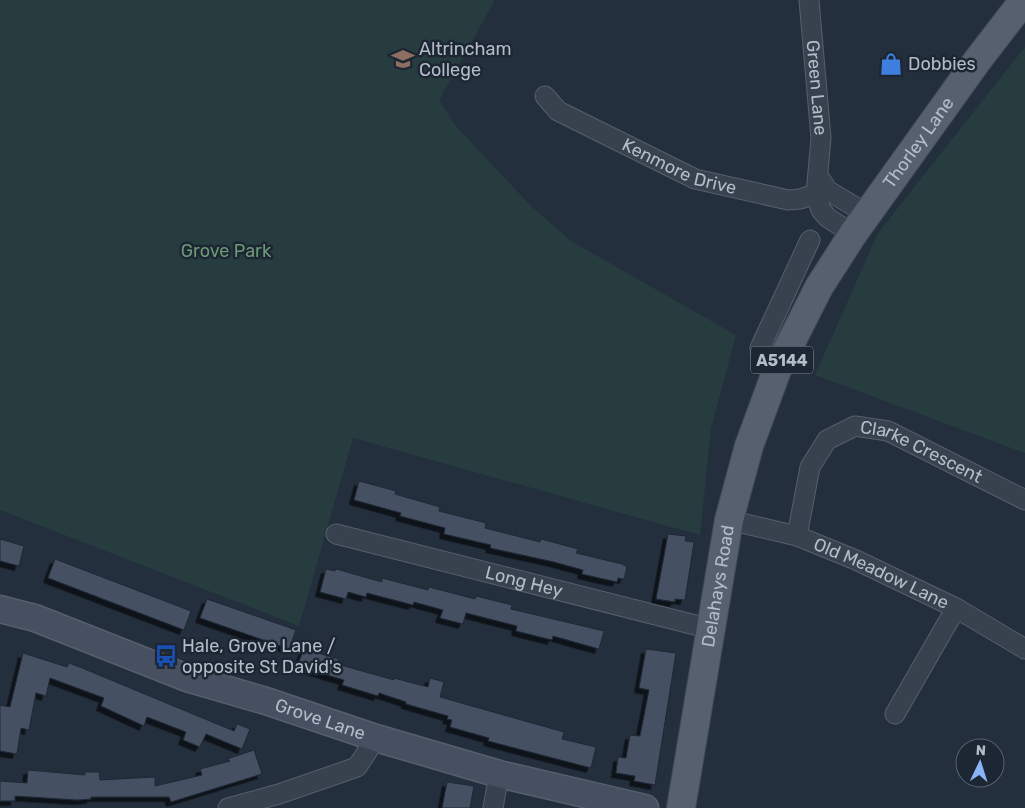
<svg xmlns="http://www.w3.org/2000/svg" width="1025" height="808" viewBox="0 0 1025 808" font-family="Rubik,sans-serif">
  <style>
    .green { fill: #263c3f }
    .building { fill: #455162; stroke: #1f2835; filter: url(#shadow) }
    .lines { fill: none; stroke-linecap: round; stroke-linejoin: round }
    .street-casing { stroke: #565f6c; stroke-width: 21 }
    .secondary-casing { stroke: #565f6c; stroke-width: 29 }
    .primary-casing { stroke: #414a57; stroke-width: 30 }
    .street { stroke: #38414e; stroke-width: 19 }
    .secondary { stroke: #465061; stroke-width: 26 }
    .primary { stroke: #56606e; stroke-width: 28 }
    .labels { text-anchor: middle; stroke-width: 5; stroke-linejoin: round; paint-order: stroke }
    .shield { fill: #1d2633; stroke: #878f9c; stroke-width: 1 }
    .shield-label { font-size: 16px; font-weight: bold; fill: #b4bcc9 }
    .poi-label { font-size: 18px; fill: #b4bcc9; stroke: #1d2633; text-anchor: start }
    .street-label { font-size: 18px; fill: #b4bcc9; stroke: #1d2633 }
    .park-label { font-size: 18px; fill: #6b9a76; stroke: #1d2633 }
  </style>
  <defs>
    <filter id="shadow"><feDropShadow dx="-4.5" dy="4.5" stdDeviation="0" flood-color="#0009"/></filter>
  </defs>
  <rect width="100%" height="100%" fill="#242f3e"/>
  <g class="green">
    <path d="M0,0h495l-56,100 16,25 75,80 41,36 165,94 -25,93 -11,107 -347,-97 -54,188 -299,-116z"/>
    <path d="M1025,47v406l-210,-78 63,-142z"/>
  </g>
  <g class="building">
    <path d="M359,481l37,10 -1,3 45,13 -1,4 47,12 -1,5 55,14 1,-3 37,10 -2,4 46,11 5,3 -3,12 -6,-1 -1,4 -18,-4 -17,-4 1,-4 -29,-8 -64,-14 1,-3 -47,-11 1,-6 -45,-12 1,-3 -47,-13z"/>
    <path d="M668,534l18,2 -1,5 9,1 -9,58 -10,-1v3l-19,-3z"/>
    <path d="M0,539l24,7 -5,20 -19,-5z"/>
    <path d="M55,559l136,52 -7,19 -136,-52z"/>
    <path d="M326,569l9,2 1,-2 46,13v-4l46,12 1,-3 46,12 1,-3 36,9 -1,4 93,22 -5,18 -46,-13 -1,4 -36,-9 1,-5 -51,-13 -3,11 -23,-6 3,-8 -29,-8 -1,3 -46,-12 -1,4 -18,-5 -2,7 -26,-7z"/>
    <path d="M207,599l89,31 -7,19 -89,-31z"/>
    <path d="M304,649l35,10 -2,5 57,16v-2l34,9 2,-9 14,4 -4,15 124,35 -2,7 34,8 -5,21 -103,-27 1,-3 -39,-11 2,-7 -5,-1 1,-3 -42,-12v-2l-27,-9 -1,3 -36,-11 2,-5 -47,-14z"/>
    <path d="M646,649l30,4 -21,132 -21,-4 1,-5 -19,-3 2,-16 8,1 4,-23 10,1 9,-46 -10,-2z"/>
    <path d="M23,653l44,14 2,-4 13,5 152,63 3,-7 13,5 -8,20 -36,-15 -6,13 -17,-7 3,-8 -39,-15 -3,9 -43,-20 3,-8 -54,-20 -4,18 -10,-3 -7,37 -8,-2 -4,26 -17,-3v-46l10,2z"/>
    <path d="M254,750l8,24 -91,28 -2,-5h-78v2l-14,1 -62,-4v5h-15v-20l27,2 1,-13 57,5v-3h14l1,8 55,-3v9l47,-11 -2,-6 30,-8 -3,-2z"/>
    <path d="M447,782l27,4 -4,22h-28z"/>
  </g>
  <g class="lines">
    <defs>
      <g id="street">
        <path id="s1" d="M809,0l12,138 -5,56 5,16 7,8 25,16"/>
        <path id="s2" d="M545,96l13,15 137,68 93,21 12,-1 27,-9"/>
        <path d="M821,180l6,10 40,24"/>
        <path d="M777,370l-15,-11 -2,-11 50,-108"/>
        <path id="s3" d="M729,520l68,16 59,24 100,48 69,41"/>
        <path id="s4" d="M336,534l375,95"/>
        <path id="s5" d="M797,536l13,-69 17,-27 28,-14 33,5 137,69"/>
        <path d="M895,714l61,-106"/>
        <path d="M228,808l51,-14 78,-27 19,-29"/>
        <path d="M493,808l6,-34"/>
      </g>
      <g id="secondary">
        <path id="s6" d="M0,609l35,9 152,60 79,23 110,37 123,36 146,34"/>
      </g>
      <g id="primary">
        <path id="s7" d="M681,808l48,-288 20,-74 28,-76 42,-83 34,-53 124,-173 47,-61"/>
      </g>
    </defs>
    <use href="#street" class="street-casing"/>
    <use href="#secondary" class="secondary-casing"/>
    <use href="#primary" class="primary-casing"/>
    <use href="#street" class="street"/>
    <use href="#secondary" class="secondary"/>
    <use href="#primary" class="primary"/>
  </g>
  <defs>
    <symbol id="school-bare" viewBox="-9 -9 18 18"><path d="M0-5L7-2L0 1L-7-2ZM-4 1L0 2.5L4 1V4Q0 6-4 4Z" fill="#8d6e63" stroke="#1d2633" stroke-width="2.5" paint-order="stroke"/></symbol>
    <symbol id="shop-bare" viewBox="-9 -9 18 18"><path d="M-5-2.5h2.3a2.7 3.5 0 0 1 5.4 0H5L5.5 6h-11ZM-1.5-2.5h3a1.5 2.3 0 0 0-3 0Z" fill="#3f7fe0" stroke="#1d2633" stroke-width="2.5" paint-order="stroke"/></symbol>
    <symbol id="bus-bare" viewBox="-9 -9 18 18"><path d="M-5-6H5V4H4V6H2V4H-2V6H-4V4H-5ZM-3.5-4V0h7V-4ZM-3.5 1.2v1.5H-2V1.2ZM2 1.2v1.5H3.5V1.2Z" fill="#1a4fb4" stroke="#1d2633" stroke-width="2.5" paint-order="stroke"/></symbol>
  </defs>
  <g fill-rule="evenodd">
    <use href="#school-bare" x="387" y="43" width="32" height="32"/>
    <use href="#shop-bare" x="875" y="48" width="32" height="32"/>
    <use href="#bus-bare" x="150" y="640" width="32" height="32"/>
  </g>
  <g class="labels">
    <rect class="shield" x="751" y="346.5" width="62" height="27" rx="4"/>
    <g class="shield-label">
      <text x="782" y="366">A5144</text>
    </g>
    <g class="poi-label">
      <text x="419" y="55">Altrincham<tspan x="419" dy="21">College</tspan></text>
      <text x="908" y="70">Dobbies</text>
      <text x="182" y="652">Hale, Grove Lane /<tspan x="182" dy="21">opposite St David's</tspan></text>
    </g>
    <g class="street-label">
      <text dy="6" stroke="none"><textPath href="#s1" startOffset="88">Green Lane</textPath></text>
      <text dy="6" stroke="none"><textPath href="#s7" startOffset="718">Thorley Lane</textPath></text>
      <text dy="6" stroke="none"><textPath href="#s2" startOffset="154">Kenmore Drive</textPath></text>
      <text dy="6" stroke="none"><textPath href="#s5" startOffset="205">Clarke Crescent</textPath></text>
      <text dy="6" stroke="none"><textPath href="#s3" startOffset="162">Old Meadow Lane</textPath></text>
      <text dy="6" stroke="none"><textPath href="#s4" startOffset="194">Long Hey</textPath></text>
      <text dy="6" stroke="none"><textPath href="#s7" startOffset="225">Delahays Road</textPath></text>
      <text dy="6" stroke="none"><textPath href="#s6" startOffset="339">Grove Lane</textPath></text>
    </g>
    <g class="park-label">
      <text x="226" y="257">Grove Park</text>
    </g>
  </g>
  <g transform="translate(980 763) rotate(4)"><circle r="24" fill="#1d2633" stroke="#59626f"/>
  <path d="M0-4L9 19L0 12L-9 19Z" fill="#8ab4f8"/>
  <text y="-8" font-size="14" font-weight="bold" text-anchor="middle" fill="#b4bcc9">N</text>
  </g>
</svg>
